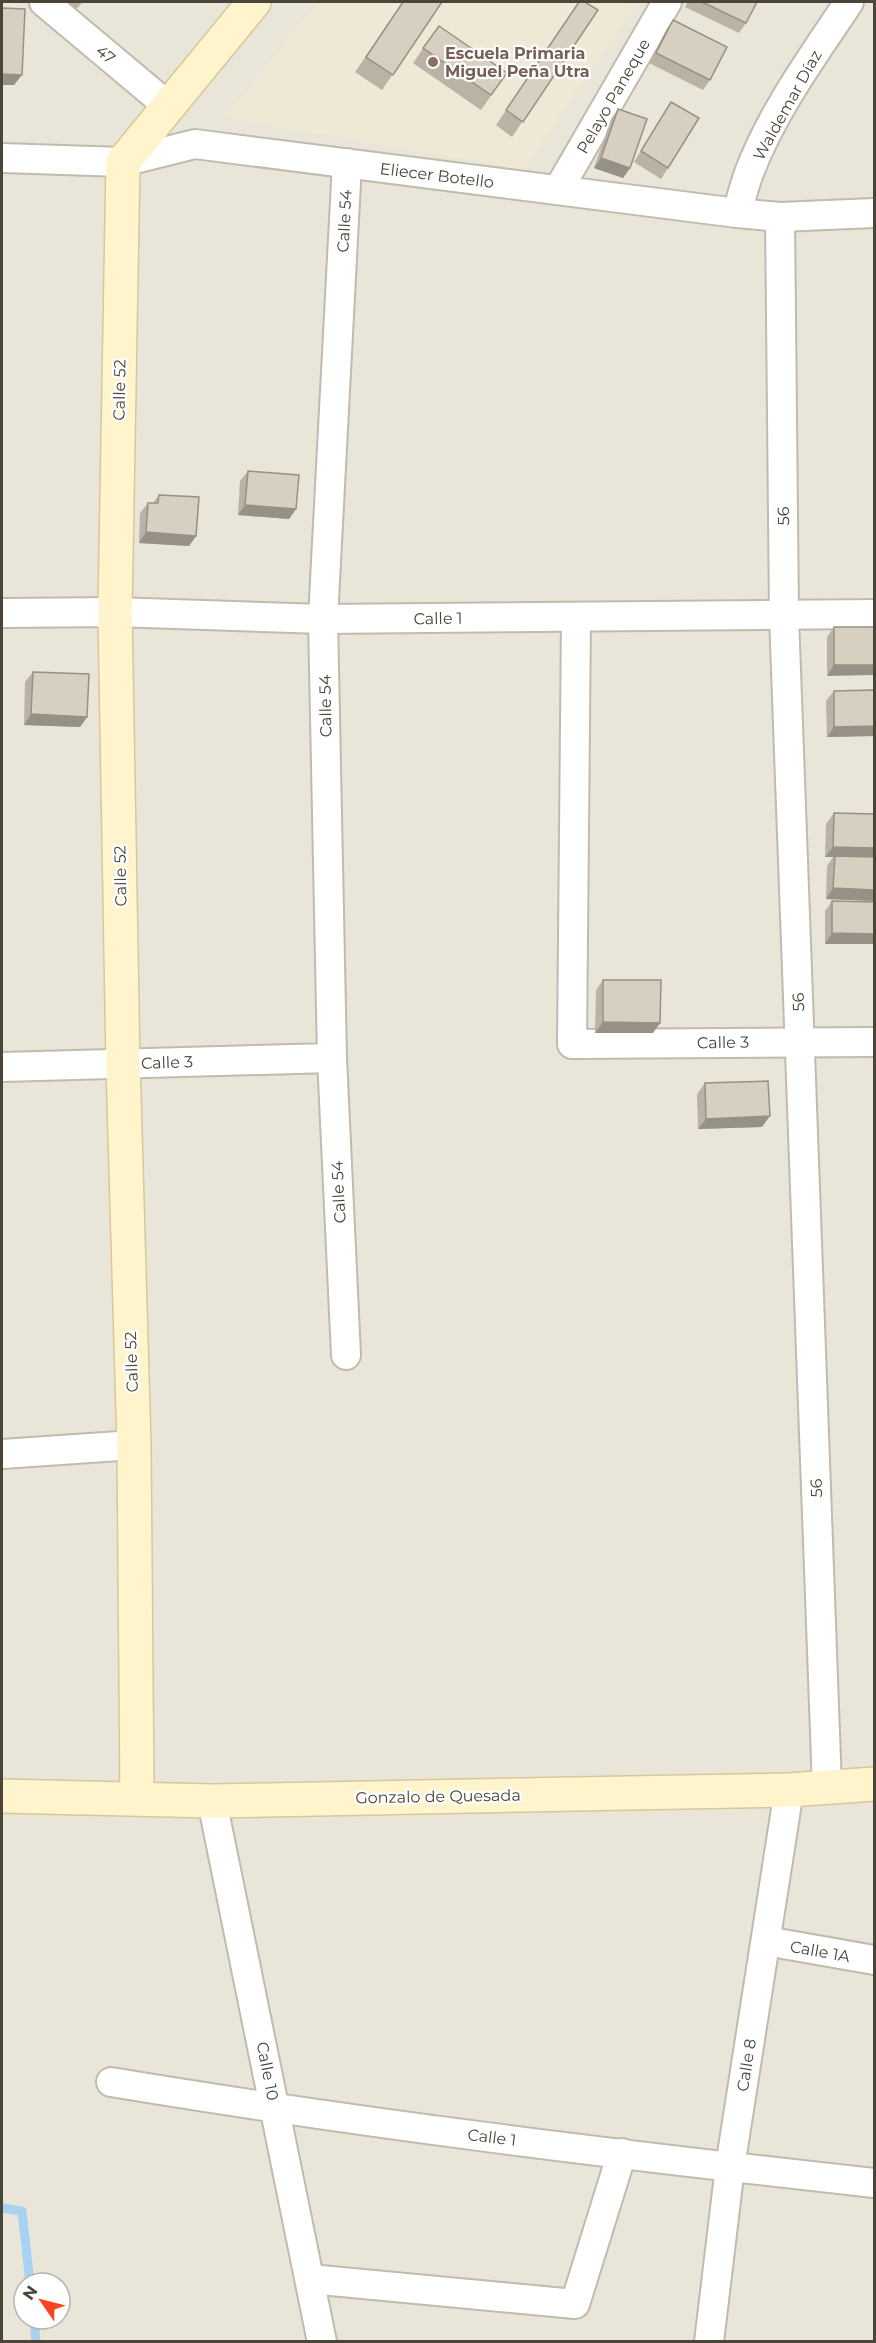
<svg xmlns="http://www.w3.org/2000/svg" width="876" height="2343" viewBox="0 0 876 2343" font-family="Montserrat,sans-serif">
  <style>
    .residential { fill: #eae5d9; fill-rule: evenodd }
    .education { fill: #efe8d5 }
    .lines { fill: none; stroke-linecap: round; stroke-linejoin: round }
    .stream { stroke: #a8d2f1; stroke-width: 9 }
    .street-casing { stroke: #c1bbad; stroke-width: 32 }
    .secondary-casing { stroke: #d5c89b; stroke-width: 36 }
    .street { stroke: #fff; stroke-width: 28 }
    .secondary { stroke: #fff4cc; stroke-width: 33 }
    .wall { fill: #b9b2a5 }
    .shaded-wall { fill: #969186 }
    .building { fill: #d7cfc0; stroke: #969186; stroke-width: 1.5 }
    .education-dot { fill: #8d6e63; stroke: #fff; stroke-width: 2 }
    .labels { text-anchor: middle; stroke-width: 4.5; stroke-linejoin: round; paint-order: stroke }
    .education-label { font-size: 16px; font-weight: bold; fill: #785e54; stroke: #fff; text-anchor: start }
    .street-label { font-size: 16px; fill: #4a4439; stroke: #fff }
  </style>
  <rect width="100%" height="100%" fill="#f6f3eb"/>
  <path class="residential" d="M2,2h872v2339l-872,1zM24,2283h36v36h-36z"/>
  <path class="education" d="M318,2h309l6,5 -109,163 -299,-53z"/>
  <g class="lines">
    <g class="stream">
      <path d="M2,2208l20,3 8,72"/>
      <path d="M34,2319l2,23"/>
    </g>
    <defs>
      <g id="street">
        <path d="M44,2l124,104"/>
        <path d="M2,158l121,4 72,-18 542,69 43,4 94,-4"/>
        <path d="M558,190l109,-188"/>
        <path d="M737,213c4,-13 7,-27 12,-40 23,-61 64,-117 100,-171"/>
        <path d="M780,217l4,399 43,1171"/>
        <path d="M2,613l113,-1 208,7 551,-5"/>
        <path d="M576,617l-4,427 302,-2"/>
        <path d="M2,1067l330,-9"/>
        <path d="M346,1355l-14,-297 -9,-439 24,-456"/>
        <path d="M2,1454l132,-9"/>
        <path d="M212,1801l110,541"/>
        <path d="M766,1941l108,19"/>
        <path d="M111,2082c253,42 509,73 763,101"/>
        <path d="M310,2279l265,25 47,-151"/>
        <path d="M709,2342l21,-175 59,-377"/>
      </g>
      <g id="secondary">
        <path d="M2,1796l210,5 577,-11 85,-6"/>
        <path d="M137,1798l-3,-353 -11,-381 -8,-452 8,-450 131,-160"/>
      </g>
    </defs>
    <use href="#street" class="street-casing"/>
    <use href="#secondary" class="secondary-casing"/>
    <use href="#street" class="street"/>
    <use href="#secondary" class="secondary"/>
  </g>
  <g class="wall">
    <path d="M68,2h15l-7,7z"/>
    <path d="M403,2h39l-60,88 -27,-18z"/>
    <path d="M579,2l19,8 -86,127 -16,-12z"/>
    <path d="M688,2h69l-11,21 -7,10 -54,-26z"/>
    <path d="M673,20l37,60 -7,10 -54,-27 17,-33z"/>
    <path d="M439,26l68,47 -26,37 -68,-47z"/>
    <path d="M671,102l-3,66 -7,11 -27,-17z"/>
    <path d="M618,109l12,59 -7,10 -29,-10 17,-49z"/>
    <path d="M248,471l48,38 -7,10 -51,-4 2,-34z"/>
    <path d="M159,495l37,41 -7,10 -50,-3 1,-30 8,-10h5z"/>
    <path d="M834,627h40l-47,49v-39z"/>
    <path d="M33,672l54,45 -7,10 -56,-2 1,-43z"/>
    <path d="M874,690v46l-47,1 -1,-36 8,-10z"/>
    <path d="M834,813l40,88 -48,-2 1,-33 6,-9h-8l1,-33z"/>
    <path d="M832,901l42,1 -49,42v-33z"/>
    <path d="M603,980l50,53h-58l1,-43z"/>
    <path d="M705,1083l57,44 -64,2 -1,-35z"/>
  </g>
  <g class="shaded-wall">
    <path d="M2,74l20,1 -8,10h-12z"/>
    <path d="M601,158l29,10 -7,10 -29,-10z"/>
    <path d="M245,505l51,4 -7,10 -51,-4z"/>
    <path d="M146,532l50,4 -7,10 -50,-3z"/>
    <path d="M834,665h40v10l-47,1z"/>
    <path d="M31,714l56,3 -7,10 -56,-2z"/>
    <path d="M874,726v10l-47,1 7,-10z"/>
    <path d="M833,847l41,1v10l-39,-2 -2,1h-8z"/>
    <path d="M833,888l41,2v11l-48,-2z"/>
    <path d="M832,933l42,1v10h-49z"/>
    <path d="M603,1022l57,1 -7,10h-58z"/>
    <path d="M770,1116l-8,11 -64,2 8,-10z"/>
  </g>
  <g class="building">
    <path d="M403,2h39l-49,73 -27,-18z"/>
    <path d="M579,2h6l13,8 -75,112 -17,-12z"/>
    <path d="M702,2h55l-11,21z"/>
    <path d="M2,8l23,1 -3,66 -20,-1z"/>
    <path d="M673,20l54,27 -17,33 -54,-27z"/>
    <path d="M439,26l68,47 -16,22 -68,-47z"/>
    <path d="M671,102l28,16 -31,50 -27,-17z"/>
    <path d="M618,109l29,10 -17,49 -29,-10z"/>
    <path d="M248,471l51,4 -3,34 -51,-4z"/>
    <path d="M159,495l40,2 -3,39 -50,-4 2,-29h10z"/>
    <rect x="834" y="627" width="40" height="38"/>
    <path d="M33,672l56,2 -2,43 -56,-3z"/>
    <path d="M874,690v36l-40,1v-36z"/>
    <path d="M834,813l40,1v34l-41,-1z"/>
    <path d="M835,856l39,1v33l-41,-2z"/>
    <path d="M832,901l42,1v32l-42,-1z"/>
    <path d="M603,980h58l-1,43 -57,-1z"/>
    <path d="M768,1081l2,35 -64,3 -1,-36z"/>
  </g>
  <circle class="education-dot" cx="433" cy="62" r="6"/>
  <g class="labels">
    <g class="education-label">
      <text x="445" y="59">Escuela Primaria<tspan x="445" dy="18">Miguel Peña Utra</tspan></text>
    </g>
    <g class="street-label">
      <text transform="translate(106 54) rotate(40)" y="6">47</text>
      <text transform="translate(613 96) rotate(-60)" y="6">Pelayo Paneque</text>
      <text transform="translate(787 105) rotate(-61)" y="6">Waldemar Díaz</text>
      <text transform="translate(437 175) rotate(7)" y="6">Eliecer Botello</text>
      <text transform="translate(344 221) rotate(-87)" y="6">Calle 54</text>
      <text transform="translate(119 390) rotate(-89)" y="6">Calle 52</text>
      <text transform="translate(783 516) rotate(-91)" y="6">56</text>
      <text transform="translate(438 618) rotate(-1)" y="6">Calle 1</text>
      <text transform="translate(325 706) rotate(-91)" y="6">Calle 54</text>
      <text transform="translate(120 876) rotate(-91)" y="6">Calle 52</text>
      <text transform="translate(798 1002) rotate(-92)" y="6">56</text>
      <text transform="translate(723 1042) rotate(-1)" y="6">Calle 3</text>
      <text transform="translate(167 1062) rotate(-2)" y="6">Calle 3</text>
      <text transform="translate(338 1192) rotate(-93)" y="6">Calle 54</text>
      <text transform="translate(131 1362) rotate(-92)" y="6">Calle 52</text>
      <text transform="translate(816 1488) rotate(-92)" y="6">56</text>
      <text transform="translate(438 1796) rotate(-1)" y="6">Gonzalo de Quesada</text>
      <text transform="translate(820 1951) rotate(10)" y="6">Calle 1A</text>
      <text transform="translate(746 2065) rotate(-81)" y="6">Calle 8</text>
      <text transform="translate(268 2071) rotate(79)" y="6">Calle 10</text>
      <text transform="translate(492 2137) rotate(7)" y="6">Calle 1</text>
    </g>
  </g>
  <rect width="876" height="2343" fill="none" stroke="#4a4439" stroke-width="6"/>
  <g transform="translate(42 2301) rotate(305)"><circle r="28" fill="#ffffff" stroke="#b7b4b0" stroke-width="1.5"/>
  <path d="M0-4.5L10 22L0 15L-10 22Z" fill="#fb431d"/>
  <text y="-9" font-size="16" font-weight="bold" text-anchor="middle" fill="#4a4439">N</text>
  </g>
</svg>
